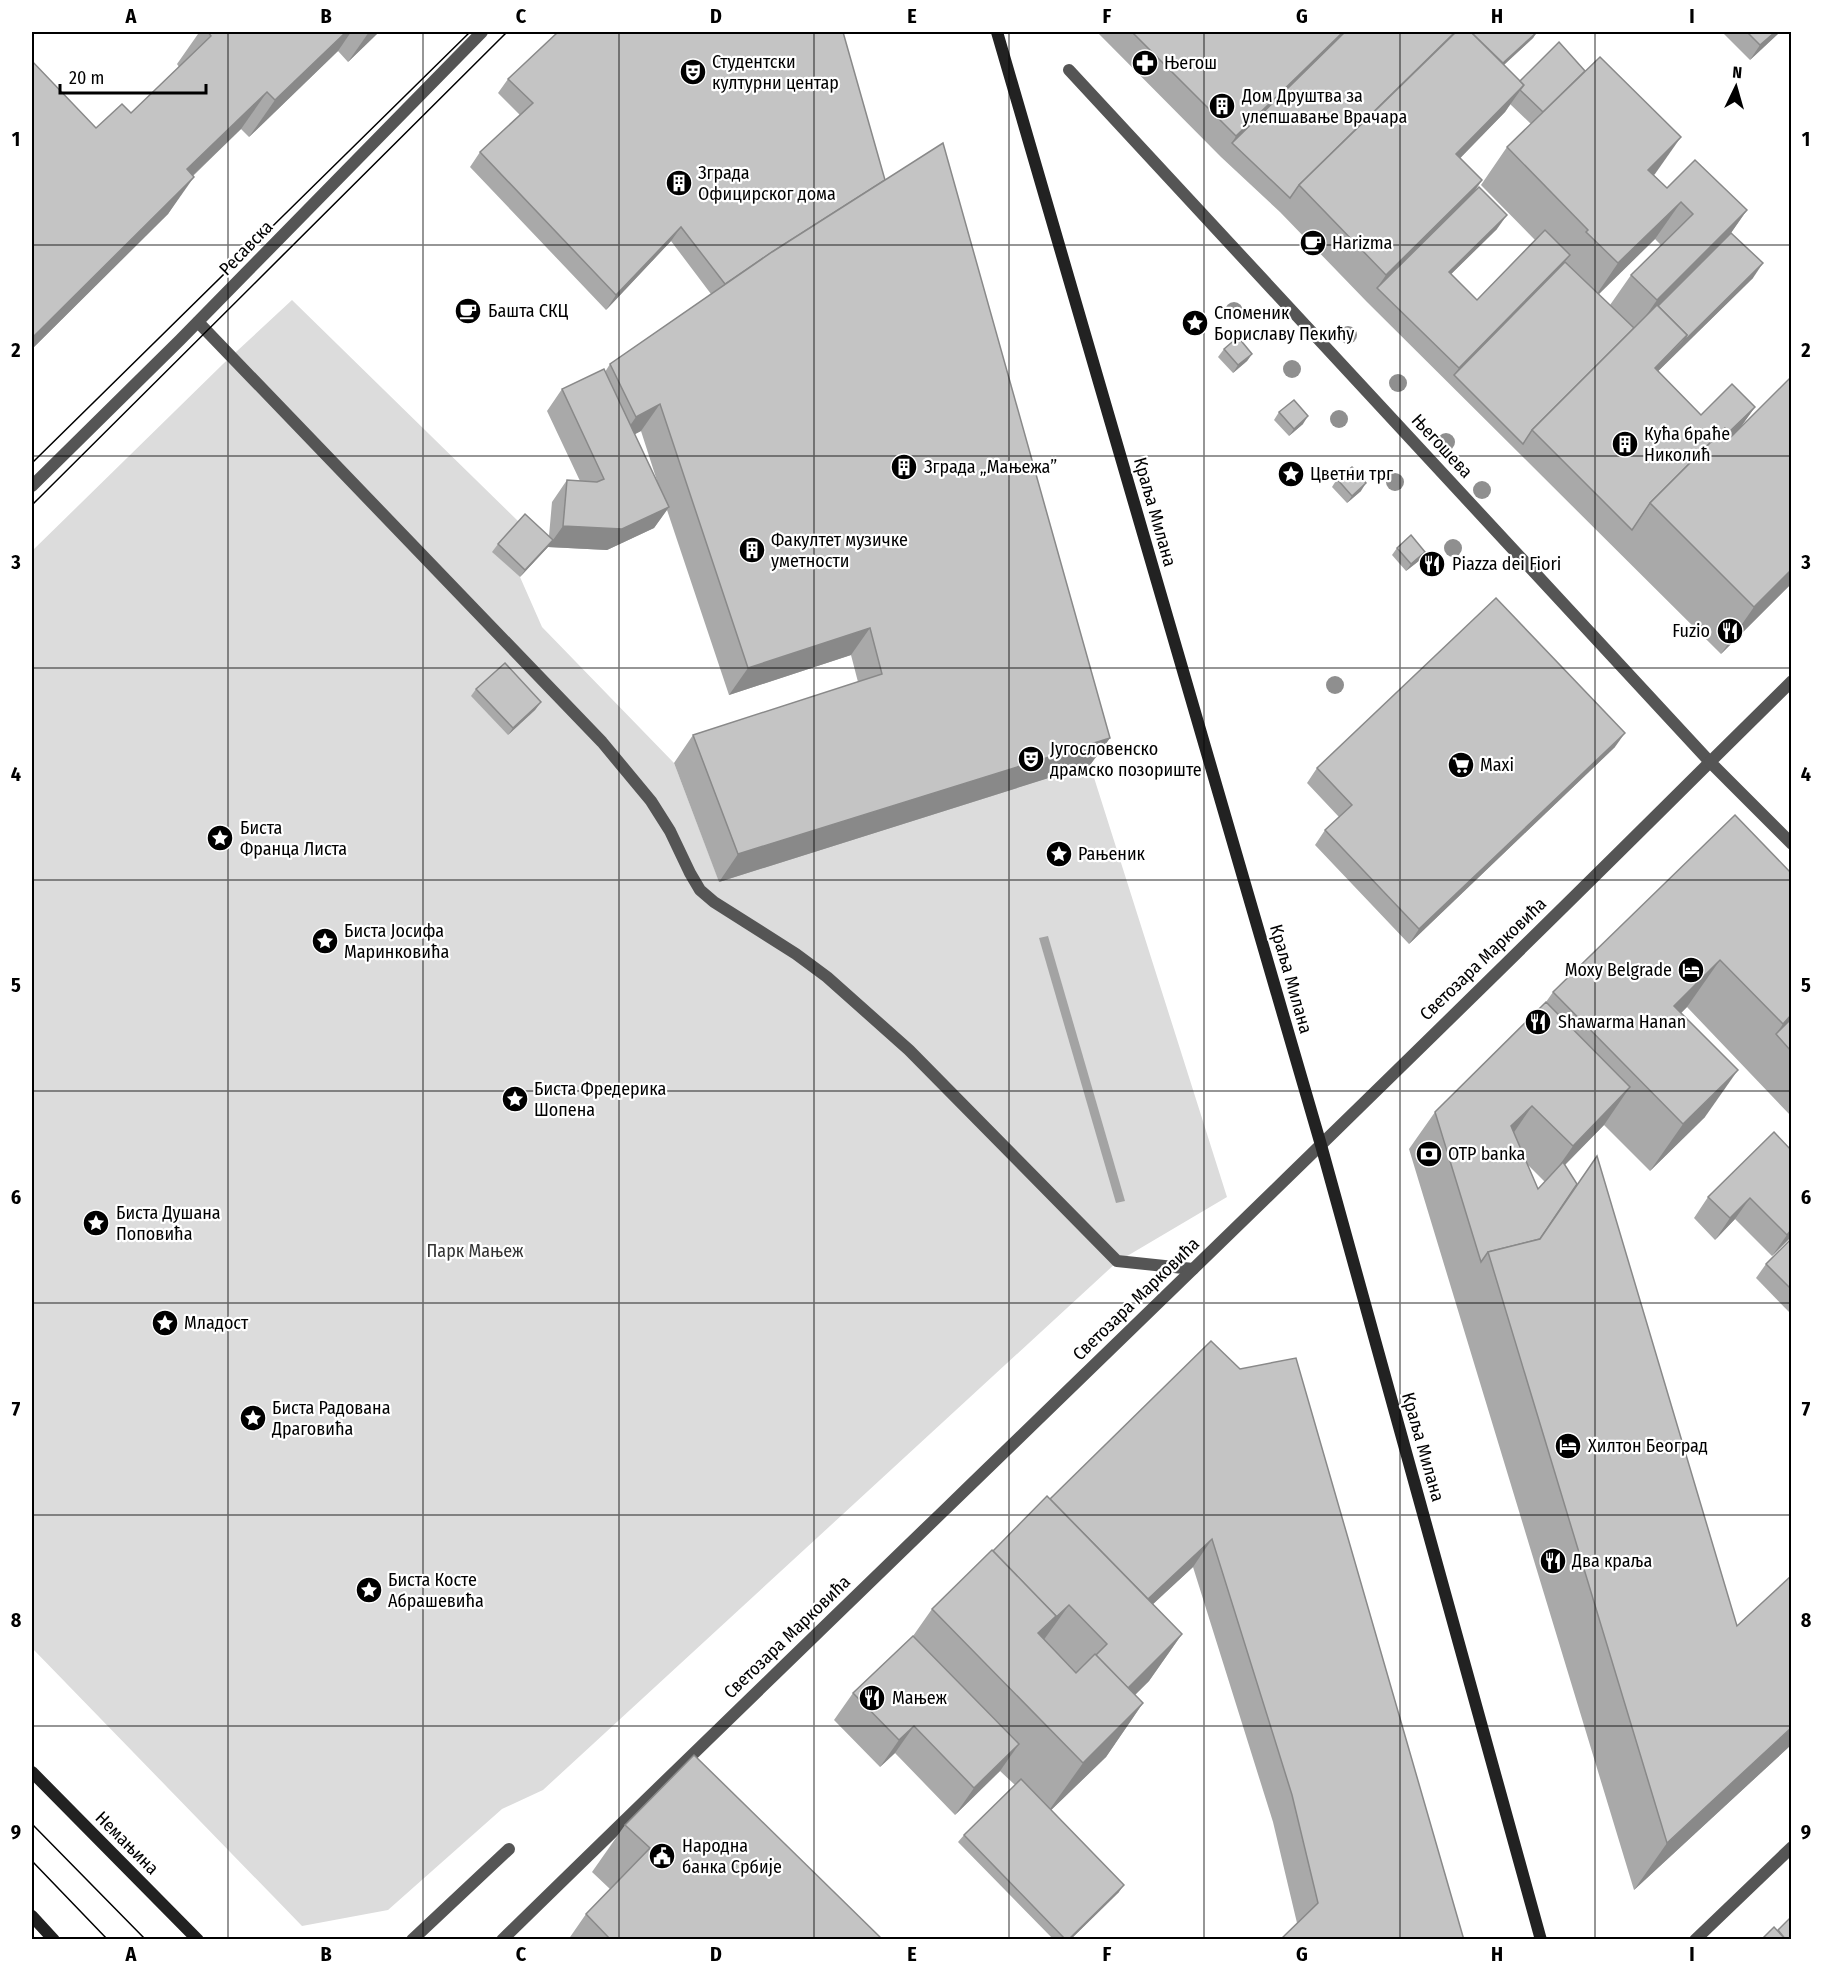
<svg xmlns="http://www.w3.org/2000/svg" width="1823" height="1971" viewBox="0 0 1823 1971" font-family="'Fira Sans Condensed',sans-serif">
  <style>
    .green { fill: #dcdcdc }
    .water { fill: #a3a3a3 }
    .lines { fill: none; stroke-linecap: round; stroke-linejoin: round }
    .service { stroke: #555; stroke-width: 12 }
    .pedestrian { stroke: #555; stroke-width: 12 }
    .minor { stroke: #555; stroke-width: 12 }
    .tertiary { stroke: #555; stroke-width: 12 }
    .secondary { stroke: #222; stroke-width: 12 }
    .tram { stroke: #000; stroke-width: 1.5 }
    .tree { fill: #8f8f8f }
    .wall { fill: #a9a9a9; fill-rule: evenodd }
    .shaded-wall { fill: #898989 }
    .building { fill: #c4c4c4; stroke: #898989; stroke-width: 1.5 }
    .grid { fill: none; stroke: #000; stroke-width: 1.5; stroke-opacity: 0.55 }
    .labels { text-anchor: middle; stroke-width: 4.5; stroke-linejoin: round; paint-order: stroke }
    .poi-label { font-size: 18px; fill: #000; stroke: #fff; text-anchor: start }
    .street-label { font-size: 18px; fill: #000; stroke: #fff }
    .park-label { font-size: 18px; fill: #333; stroke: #fff }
    .neatline { fill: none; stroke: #000; stroke-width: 2 }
    .grid-label { font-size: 20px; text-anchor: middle; font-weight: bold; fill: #000 }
  </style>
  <rect width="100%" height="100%" fill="#fff"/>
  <path class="green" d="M292,300l227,222 -26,30 27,25 22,50 132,136 45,118 371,-116 137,432 -110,65 -574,528 -41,19 -114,101 -86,16 -270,-278v-1097l191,-187z"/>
  <path class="water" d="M1048,936l77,265 -9,2 -77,-265z"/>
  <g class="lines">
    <g class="service">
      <path d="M198,322l404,420 49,59 19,30 20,42 10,17 14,12 82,52 31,23 82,73 208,211 76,8"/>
      <path d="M412,1940l97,-91"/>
    </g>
    <path class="pedestrian" d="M1069,70l641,692"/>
    <g class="minor">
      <path d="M32,486l148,-146 302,-308"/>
      <path d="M502,1940c402,-393 809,-781 1208,-1178"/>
      <path d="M1695,1940l97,-93"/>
    </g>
    <path class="tertiary" d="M1792,681l-82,81 82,82"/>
    <g class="secondary">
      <path d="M997,32l324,1113 220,795"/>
      <path d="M32,1772l166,168"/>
      <path d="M32,1916l22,24"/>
    </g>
    <g class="tram">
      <path d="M32,463l438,-431"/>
      <path d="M32,505l475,-473"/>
      <path d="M32,1824l114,116"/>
      <path d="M32,1861l76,79"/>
    </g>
  </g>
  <g class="tree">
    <circle cx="1234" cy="311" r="9"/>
    <circle cx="1348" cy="335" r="9"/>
    <circle cx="1292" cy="369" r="9"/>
    <circle cx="1398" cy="383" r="9"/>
    <circle cx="1339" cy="419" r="9"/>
    <circle cx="1446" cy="442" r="9"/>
    <circle cx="1395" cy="482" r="9"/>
    <circle cx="1482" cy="490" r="9"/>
    <circle cx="1453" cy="548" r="9"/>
    <circle cx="1335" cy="685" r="9"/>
  </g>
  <g class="wall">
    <path d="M195,32h184l-31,30 -10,-11 -89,86 -8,-8 -48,47 -25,38 -136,135v-288l64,67 35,-15 48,-46 -2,-3 21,-30z"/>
    <path d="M1097,32h440l-4,6 -29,27 16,16 134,94 13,13 80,22 -16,23 22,45 -95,93 43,44 54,-8 -15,21 51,156 -70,70 -354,-352 -87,-90 -59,-55zM1510,104l21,20 -24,23 -26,38 54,55 -58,60 -26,-26 46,-45 -24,-35 9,-14 -22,-22 45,-46zM1655,239l6,6 -30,30 -21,30 -12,-11z"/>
    <path d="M1722,32h58l-30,28z"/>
    <path d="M508,79l377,101 225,558 -20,27 -371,117 -45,-119 19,-28 165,-53 -7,-27 -122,40 -62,-185 -13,18 -47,22 -59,-3 -28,30 -28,-25 6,-8 51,-8 3,-34 15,-22 13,1 -33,-70 15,-22 43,-17 5,-8 101,-70 -40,-53 -65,69 -136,-143 10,-15 40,-37 -22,-22zM641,431l18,56 -25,-53z"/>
    <path d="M1224,349l28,5 -5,7 -14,12 -15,-16z"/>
    <path d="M1279,412l24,12 -14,12 -15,-16z"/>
    <path d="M1337,479l24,12 -14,12 -15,-16z"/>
    <path d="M1397,548l23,12 -14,11 -14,-16z"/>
    <path d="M476,689l65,13 -6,8 -27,25 -37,-39z"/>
    <path d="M1615,747l-206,197 -94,-99 10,-15 14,-13 -32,-34 10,-15z"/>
    <path d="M1791,873v243l-104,-109 -6,6 24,104 -55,54 -46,-46 -39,40 172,461 54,119 -157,145 -225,-741 26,-37 111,-110 7,-10zM1528,1165l17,17 -7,7z"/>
    <path d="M1791,1143v94l-19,19 -37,-37 -20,21 -21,-22 14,-21 81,-50z"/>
    <path d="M1791,1240v74l-35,-36 10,-14z"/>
    <path d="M1211,1341l253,599 -167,-17 -24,-101 -80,-255 -40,37 29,30 -33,47 -14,14 8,8 -37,54 -55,53 68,82 -49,48h-16l-96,-98 6,-7 51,-50 -15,-14 -45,44 -60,-62 -15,14 -46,-47 19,-27 60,-57 19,-27 61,-58 57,-52z"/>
    <path d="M625,1825l258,115h-315l18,-26 24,-25 -18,-17z"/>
  </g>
  <g class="shaded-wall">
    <path d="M346,32h5l-13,19 -89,86 26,-37z"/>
    <path d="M369,32h10l-31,30z"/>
    <path d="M1343,32h6l-117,111 4,-7z"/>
    <path d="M1537,32l-4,6 -48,44 5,-7z"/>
    <path d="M1775,32h5l-30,28 10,-15z"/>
    <path d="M1524,85l-19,27 -68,70 19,-28z"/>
    <path d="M267,92l-26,37 -80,77 26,-37z"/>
    <path d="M1681,137l-26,37 -33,33 26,-37z"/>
    <path d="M194,177l-26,37 -136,135v-11z"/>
    <path d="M1482,180l-19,27 -86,81 9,-13z"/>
    <path d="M1681,202l-26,37 -63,62 26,-38z"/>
    <path d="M1747,210l-26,37 -85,83 21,-30z"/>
    <path d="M1507,215l-10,14 -58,57 10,-14z"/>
    <path d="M681,227l-10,14 -65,69 10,-15z"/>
    <path d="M1570,255l-11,14 -105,106 5,-7z"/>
    <path d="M1763,263l-10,15 -113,111 15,-21z"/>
    <path d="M1252,354l-5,7 -14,12 5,-8z"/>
    <path d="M660,404l-19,27 -24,13 19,-27z"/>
    <path d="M1755,407l-15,21 -83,83 -3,-4z"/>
    <path d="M1308,416l-5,8 -14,12 5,-7z"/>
    <path d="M1366,483l-5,8 -14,12 5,-7z"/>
    <path d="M669,507l-15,21 -47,22 -59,-3 -28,30 5,-7 28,-30 10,-14z"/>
    <path d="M1425,552l-5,8 -14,11 5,-7z"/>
    <path d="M1791,570v14l-70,70 33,-47z"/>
    <path d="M870,628l-19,27 -122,40 19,-27z"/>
    <path d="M541,702l-6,8 -27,25 5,-7z"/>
    <path d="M1625,733l-10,14 -206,197 10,-15z"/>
    <path d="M1110,738l-20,27 -371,117 19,-28z"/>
    <path d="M1720,960l-33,47 -46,46 33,-47z"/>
    <path d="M1791,1015v16l-15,3 7,-10z"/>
    <path d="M1738,1070l-33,47 -55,54 33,-47z"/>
    <path d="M1630,1087l-26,38 -57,58 26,-37z"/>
    <path d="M1532,1106l-26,38 5,-18z"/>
    <path d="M1750,1198l-15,21 -20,21 15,-22z"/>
    <path d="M1791,1230v7l-19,19 15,-21z"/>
    <path d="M1212,1539l-19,28 -82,76 19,-28z"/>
    <path d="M1069,1605l-34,47 3,-19z"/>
    <path d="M1182,1634l-33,47 -60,59 33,-47z"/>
    <path d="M1143,1703l-37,54 -61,59 38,-53z"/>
    <path d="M914,1726l-19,27 -15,14 19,-27z"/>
    <path d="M1791,1728v17l-157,145 33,-47z"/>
    <path d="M1019,1744l-19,27 -45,44 19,-27z"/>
    <path d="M1124,1885l-5,7 -49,48h-2z"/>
  </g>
  <g class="building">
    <path d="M208,32h138l-71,68 -8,-8 -80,77 7,8 -162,161v-277l64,67 26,-24 9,9 80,-77z"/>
    <path d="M558,32h285l42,148 -113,72 -47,32 -44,-57 -65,68 -136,-143 53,-49 -25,-24z"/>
    <path d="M1137,32h206l-107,104 -102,-102z"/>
    <path d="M1345,32h105l3,2 -154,151 -9,13 -58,-55z"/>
    <path d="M1456,32h15l53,53 -68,69 26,26 -96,95 -87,-90z"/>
    <path d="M1471,32h66l-34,31z"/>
    <path d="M1747,32h28l-15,13z"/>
    <path d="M1559,42l26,29 -42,41 -23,-22 4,-5 -4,-4z"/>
    <path d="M1600,57l81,80 -33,33 19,18 28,-28 52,50 -90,90 -26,-25 62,-61 -12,-12 -63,61 -32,-31 2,-2 -81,-83z"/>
    <path d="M943,143l167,595 -372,116 -45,-119 189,-61 -12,-46 -122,40 -88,-264 -24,13 -26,-53 162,-112z"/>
    <path d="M1479,187l28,28 -58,57 28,28 68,-70 25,25 -111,113 -82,-80z"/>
    <path d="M1731,233l32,30 -80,79 4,-7 -29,-29z"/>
    <path d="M1565,262l69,66 -102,102 -9,14 -69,-69z"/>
    <path d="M1657,305l30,30 -32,33 46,47 31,-31 23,23 -26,25 -4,-4 -75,75 -18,27 -100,-100z"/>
    <path d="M1238,337l14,17 -14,11 -14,-16z"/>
    <path d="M604,369l65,138 -47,22 -59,-3 4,-46 30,2 7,-3 -42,-90z"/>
    <path d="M1791,377v193l-37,37 -104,-104 75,-75 7,8z"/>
    <path d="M1294,400l14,16 -14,13 -15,-17z"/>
    <path d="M1352,467l14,16 -14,13 -15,-17z"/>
    <path d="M525,514l28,26 -28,30 -27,-26z"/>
    <path d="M1411,535l14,17 -14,12 -14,-16z"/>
    <path d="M1496,598l129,135 -206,196 -94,-99 27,-25 -35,-37z"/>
    <path d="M505,663l36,39 -28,26 -37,-39z"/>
    <path d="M1735,815l56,58v142l-8,9 -63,-64 -46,46 64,64 -55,54 -130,-132z"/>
    <path d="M1546,1002l84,85 -57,59 -41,-40 -21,20 27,63 25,-27 14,22 -37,55 -52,13 -7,10 -46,-150z"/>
    <path d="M1791,1019v32l-15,-17z"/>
    <path d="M1774,1132l17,18v80l-4,5 -37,-37 -20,20 -22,-21z"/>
    <path d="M1597,1156l140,470 54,-50v152l-124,115 -179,-591 52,-13z"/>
    <path d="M1791,1239v50l-25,-25z"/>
    <path d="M1211,1341l29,28 56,-11 168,582h-184l38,-37 -26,-108 -80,-256 -64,60 -98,-100z"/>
    <path d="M1047,1496l135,138 -54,54 -32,-33 11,-11 -38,-39 -18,17 5,-6 -63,-65z"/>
    <path d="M992,1550l64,66 -18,17 38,40 19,-19 48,49 -60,60 -151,-154z"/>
    <path d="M913,1636l106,108 -45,44 -60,-62 -15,14 -46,-47z"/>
    <path d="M694,1755l189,185h-272l-25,-26 64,-66 -25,-23z"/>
    <path d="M1021,1779l103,106 -56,55h-2l-102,-105z"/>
    <path d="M1791,1917v23h-5l-8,-10z"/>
    <path d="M1774,1927l12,13h-25z"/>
  </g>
  <path class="grid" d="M228,32v1908M423,32v1908M619,32v1908M814,32v1908M1009,32v1908M1204,32v1908M1400,32v1908M1595,32v1908M32,245h1760M32,456h1760M32,668h1760M32,880h1760M32,1091h1760M32,1303h1760M32,1515h1760M32,1726h1760"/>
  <defs>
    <symbol id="pharmacy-disc" viewBox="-11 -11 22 22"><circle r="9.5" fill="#000" stroke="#fff"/><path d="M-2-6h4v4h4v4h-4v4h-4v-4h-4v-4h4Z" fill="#fff"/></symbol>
    <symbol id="theatre-disc" viewBox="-11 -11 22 22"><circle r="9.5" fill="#000" stroke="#fff"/><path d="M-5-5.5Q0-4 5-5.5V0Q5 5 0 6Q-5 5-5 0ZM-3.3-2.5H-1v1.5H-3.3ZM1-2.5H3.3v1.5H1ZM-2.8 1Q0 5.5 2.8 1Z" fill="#fff"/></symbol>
    <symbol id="building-disc" viewBox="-11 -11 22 22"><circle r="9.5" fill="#000" stroke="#fff"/><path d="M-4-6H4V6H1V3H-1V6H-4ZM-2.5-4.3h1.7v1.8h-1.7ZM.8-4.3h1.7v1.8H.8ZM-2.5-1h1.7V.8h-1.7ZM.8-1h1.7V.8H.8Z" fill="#fff"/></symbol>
    <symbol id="cafe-disc" viewBox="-11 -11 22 22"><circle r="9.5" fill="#000" stroke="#fff"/><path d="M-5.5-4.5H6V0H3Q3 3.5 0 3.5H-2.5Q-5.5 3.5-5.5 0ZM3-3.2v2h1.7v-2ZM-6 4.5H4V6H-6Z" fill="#fff"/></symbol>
    <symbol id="sight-disc" viewBox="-11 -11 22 22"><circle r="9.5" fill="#000" stroke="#fff"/><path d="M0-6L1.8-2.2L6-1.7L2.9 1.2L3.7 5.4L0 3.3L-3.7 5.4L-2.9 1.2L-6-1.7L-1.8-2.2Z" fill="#fff"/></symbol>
    <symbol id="restaurant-disc" viewBox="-11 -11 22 22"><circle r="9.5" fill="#000" stroke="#fff"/><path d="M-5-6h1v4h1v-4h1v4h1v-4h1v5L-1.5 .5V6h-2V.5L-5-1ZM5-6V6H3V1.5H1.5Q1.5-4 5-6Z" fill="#fff"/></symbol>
    <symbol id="supermarket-disc" viewBox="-11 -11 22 22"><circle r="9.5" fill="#000" stroke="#fff"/><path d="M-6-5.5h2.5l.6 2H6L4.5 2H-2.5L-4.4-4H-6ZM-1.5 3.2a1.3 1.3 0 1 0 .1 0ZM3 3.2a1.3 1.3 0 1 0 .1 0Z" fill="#fff"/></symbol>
    <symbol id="hotel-disc" viewBox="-11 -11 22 22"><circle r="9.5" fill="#000" stroke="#fff"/><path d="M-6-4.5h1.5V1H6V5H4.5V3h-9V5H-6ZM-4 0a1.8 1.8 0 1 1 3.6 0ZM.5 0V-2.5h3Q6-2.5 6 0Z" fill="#fff"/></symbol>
    <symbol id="bank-disc" viewBox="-11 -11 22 22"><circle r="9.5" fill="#000" stroke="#fff"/><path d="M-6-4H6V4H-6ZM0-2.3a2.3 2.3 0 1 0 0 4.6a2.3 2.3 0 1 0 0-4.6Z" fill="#fff"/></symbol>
    <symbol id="civic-disc" viewBox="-11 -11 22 22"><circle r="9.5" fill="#000" stroke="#fff"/><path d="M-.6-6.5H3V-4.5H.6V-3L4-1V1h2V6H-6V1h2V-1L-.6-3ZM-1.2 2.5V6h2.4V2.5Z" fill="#fff"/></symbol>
  </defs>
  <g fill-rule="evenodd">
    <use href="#pharmacy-disc" x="1130" y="48" width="30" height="30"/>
    <use href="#theatre-disc" x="678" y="57" width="30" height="30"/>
    <use href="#building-disc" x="1207" y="91" width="30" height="30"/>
    <use href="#building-disc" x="664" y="168" width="30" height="30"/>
    <use href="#cafe-disc" x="1298" y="228" width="30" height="30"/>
    <use href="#cafe-disc" x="453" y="296" width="30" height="30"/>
    <use href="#sight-disc" x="1180" y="308" width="30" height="30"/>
    <use href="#building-disc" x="1610" y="429" width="30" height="30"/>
    <use href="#building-disc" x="889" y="452" width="30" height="30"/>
    <use href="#sight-disc" x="1276" y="459" width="30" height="30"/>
    <use href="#building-disc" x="737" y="535" width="30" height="30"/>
    <use href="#restaurant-disc" x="1417" y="549" width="30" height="30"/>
    <use href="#restaurant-disc" x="1715" y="616" width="30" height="30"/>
    <use href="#theatre-disc" x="1016" y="744" width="30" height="30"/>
    <use href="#supermarket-disc" x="1446" y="750" width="30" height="30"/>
    <use href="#sight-disc" x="205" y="823" width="30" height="30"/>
    <use href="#sight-disc" x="1044" y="839" width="30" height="30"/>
    <use href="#sight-disc" x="310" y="926" width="30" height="30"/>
    <use href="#hotel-disc" x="1676" y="955" width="30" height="30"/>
    <use href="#restaurant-disc" x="1523" y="1007" width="30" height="30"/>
    <use href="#sight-disc" x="500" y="1084" width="30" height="30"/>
    <use href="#bank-disc" x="1414" y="1139" width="30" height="30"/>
    <use href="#sight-disc" x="81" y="1208" width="30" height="30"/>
    <use href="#sight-disc" x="150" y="1308" width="30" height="30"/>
    <use href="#sight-disc" x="238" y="1403" width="30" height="30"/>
    <use href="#hotel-disc" x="1553" y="1431" width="30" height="30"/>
    <use href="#restaurant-disc" x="1538" y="1546" width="30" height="30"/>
    <use href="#sight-disc" x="354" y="1575" width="30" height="30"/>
    <use href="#restaurant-disc" x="857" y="1683" width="30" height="30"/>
    <use href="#civic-disc" x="647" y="1841" width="30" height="30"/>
  </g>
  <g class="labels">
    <g class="poi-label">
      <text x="712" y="68">Студентски<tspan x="712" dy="21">културни центар</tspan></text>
      <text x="1164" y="69">Његош</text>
      <text x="1242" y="102">Дом Друштва за<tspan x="1242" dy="21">улепшавање Врачара</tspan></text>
      <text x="698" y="179">Зграда<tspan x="698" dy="21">Официрског дома</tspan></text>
      <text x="1332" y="249">Harizma</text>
      <text x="488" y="317">Башта СКЦ</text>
      <text x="1214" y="319">Споменик<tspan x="1214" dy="21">Бориславу Пекићу</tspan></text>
      <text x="1644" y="440">Кућа браће<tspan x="1644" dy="21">Николић</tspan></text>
      <text x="924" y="473">Зграда „Мањежа”</text>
      <text x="1310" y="480">Цветни трг</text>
      <text x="771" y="546">Факултет музичке<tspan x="771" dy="21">уметности</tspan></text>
      <text x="1452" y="570">Piazza dei Fiori</text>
      <text x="1710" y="637" text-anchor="end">Fuzio</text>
      <text x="1050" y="755">Југословенско<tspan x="1050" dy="21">драмско позориште</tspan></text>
      <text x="1480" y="771">Maxi</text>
      <text x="240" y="834">Биста<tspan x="240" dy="21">Франца Листа</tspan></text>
      <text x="1078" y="860">Рањеник</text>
      <text x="344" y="937">Биста Јосифа<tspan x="344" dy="21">Маринковића</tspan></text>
      <text x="1672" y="976" text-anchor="end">Moxy Belgrade</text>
      <text x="1558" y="1028">Shawarma Hanan</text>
      <text x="534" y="1095">Биста Фредерика<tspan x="534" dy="21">Шопена</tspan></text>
      <text x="1448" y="1160">OTP banka</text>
      <text x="116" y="1219">Биста Душана<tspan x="116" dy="21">Поповића</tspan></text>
      <text x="184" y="1329">Младост</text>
      <text x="272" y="1414">Биста Радована<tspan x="272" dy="21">Драговића</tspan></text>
      <text x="1588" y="1452">Хилтон Београд</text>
      <text x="1572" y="1567">Два краља</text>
      <text x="388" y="1586">Биста Косте<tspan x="388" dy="21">Абрашевића</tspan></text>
      <text x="892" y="1704">Мањеж</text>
      <text x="682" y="1852">Народна<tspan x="682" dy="21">банка Србије</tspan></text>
    </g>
    <g class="street-label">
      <text transform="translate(246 248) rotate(-46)" y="6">Ресавска</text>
      <text transform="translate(1442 446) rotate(47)" y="6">Његошева</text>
      <text transform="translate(1155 512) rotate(74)" y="6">Краља Милана</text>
      <text transform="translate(1483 959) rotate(-44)" y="6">Светозара Марковића</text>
      <text transform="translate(1291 979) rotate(74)" y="6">Краља Милана</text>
      <text transform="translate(1136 1299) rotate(-44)" y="6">Светозара Марковића</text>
      <text transform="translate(1423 1447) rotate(74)" y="6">Краља Милана</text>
      <text transform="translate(787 1637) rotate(-44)" y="6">Светозара Марковића</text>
      <text transform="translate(127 1843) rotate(45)" y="6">Немањина</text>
    </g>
    <g class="park-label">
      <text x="475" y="1257">Парк Мањеж</text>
    </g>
  </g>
  <rect width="1823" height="1971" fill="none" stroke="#ffffff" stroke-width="66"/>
  <g transform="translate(1736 87) rotate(5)" stroke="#ffffff" stroke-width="4.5" paint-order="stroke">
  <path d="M0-4.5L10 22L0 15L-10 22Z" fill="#000000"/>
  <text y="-9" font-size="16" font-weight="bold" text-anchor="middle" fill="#000000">N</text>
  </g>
  <path d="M60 84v9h146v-9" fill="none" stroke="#000000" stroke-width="3"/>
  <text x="69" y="84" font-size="18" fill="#000000" stroke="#ffffff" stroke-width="4.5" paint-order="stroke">20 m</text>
  <rect x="33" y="33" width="1757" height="1905" class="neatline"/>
  <g class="grid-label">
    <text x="131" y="23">A</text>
    <text x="326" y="23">B</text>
    <text x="521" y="23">C</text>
    <text x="716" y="23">D</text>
    <text x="912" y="23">E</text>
    <text x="1107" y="23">F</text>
    <text x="1302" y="23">G</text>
    <text x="1497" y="23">H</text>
    <text x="1692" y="23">I</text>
    <text x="16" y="146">1</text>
    <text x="1806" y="146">1</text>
    <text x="16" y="357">2</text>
    <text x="1806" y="357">2</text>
    <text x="16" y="569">3</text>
    <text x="1806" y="569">3</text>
    <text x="16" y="781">4</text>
    <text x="1806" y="781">4</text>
    <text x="16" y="992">5</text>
    <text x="1806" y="992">5</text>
    <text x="16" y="1204">6</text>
    <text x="1806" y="1204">6</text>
    <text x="16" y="1416">7</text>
    <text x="1806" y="1416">7</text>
    <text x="16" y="1627">8</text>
    <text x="1806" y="1627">8</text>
    <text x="16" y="1839">9</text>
    <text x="1806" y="1839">9</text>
    <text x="131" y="1961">A</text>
    <text x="326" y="1961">B</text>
    <text x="521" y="1961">C</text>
    <text x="716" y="1961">D</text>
    <text x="912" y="1961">E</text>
    <text x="1107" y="1961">F</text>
    <text x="1302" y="1961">G</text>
    <text x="1497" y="1961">H</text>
    <text x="1692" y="1961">I</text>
  </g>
</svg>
